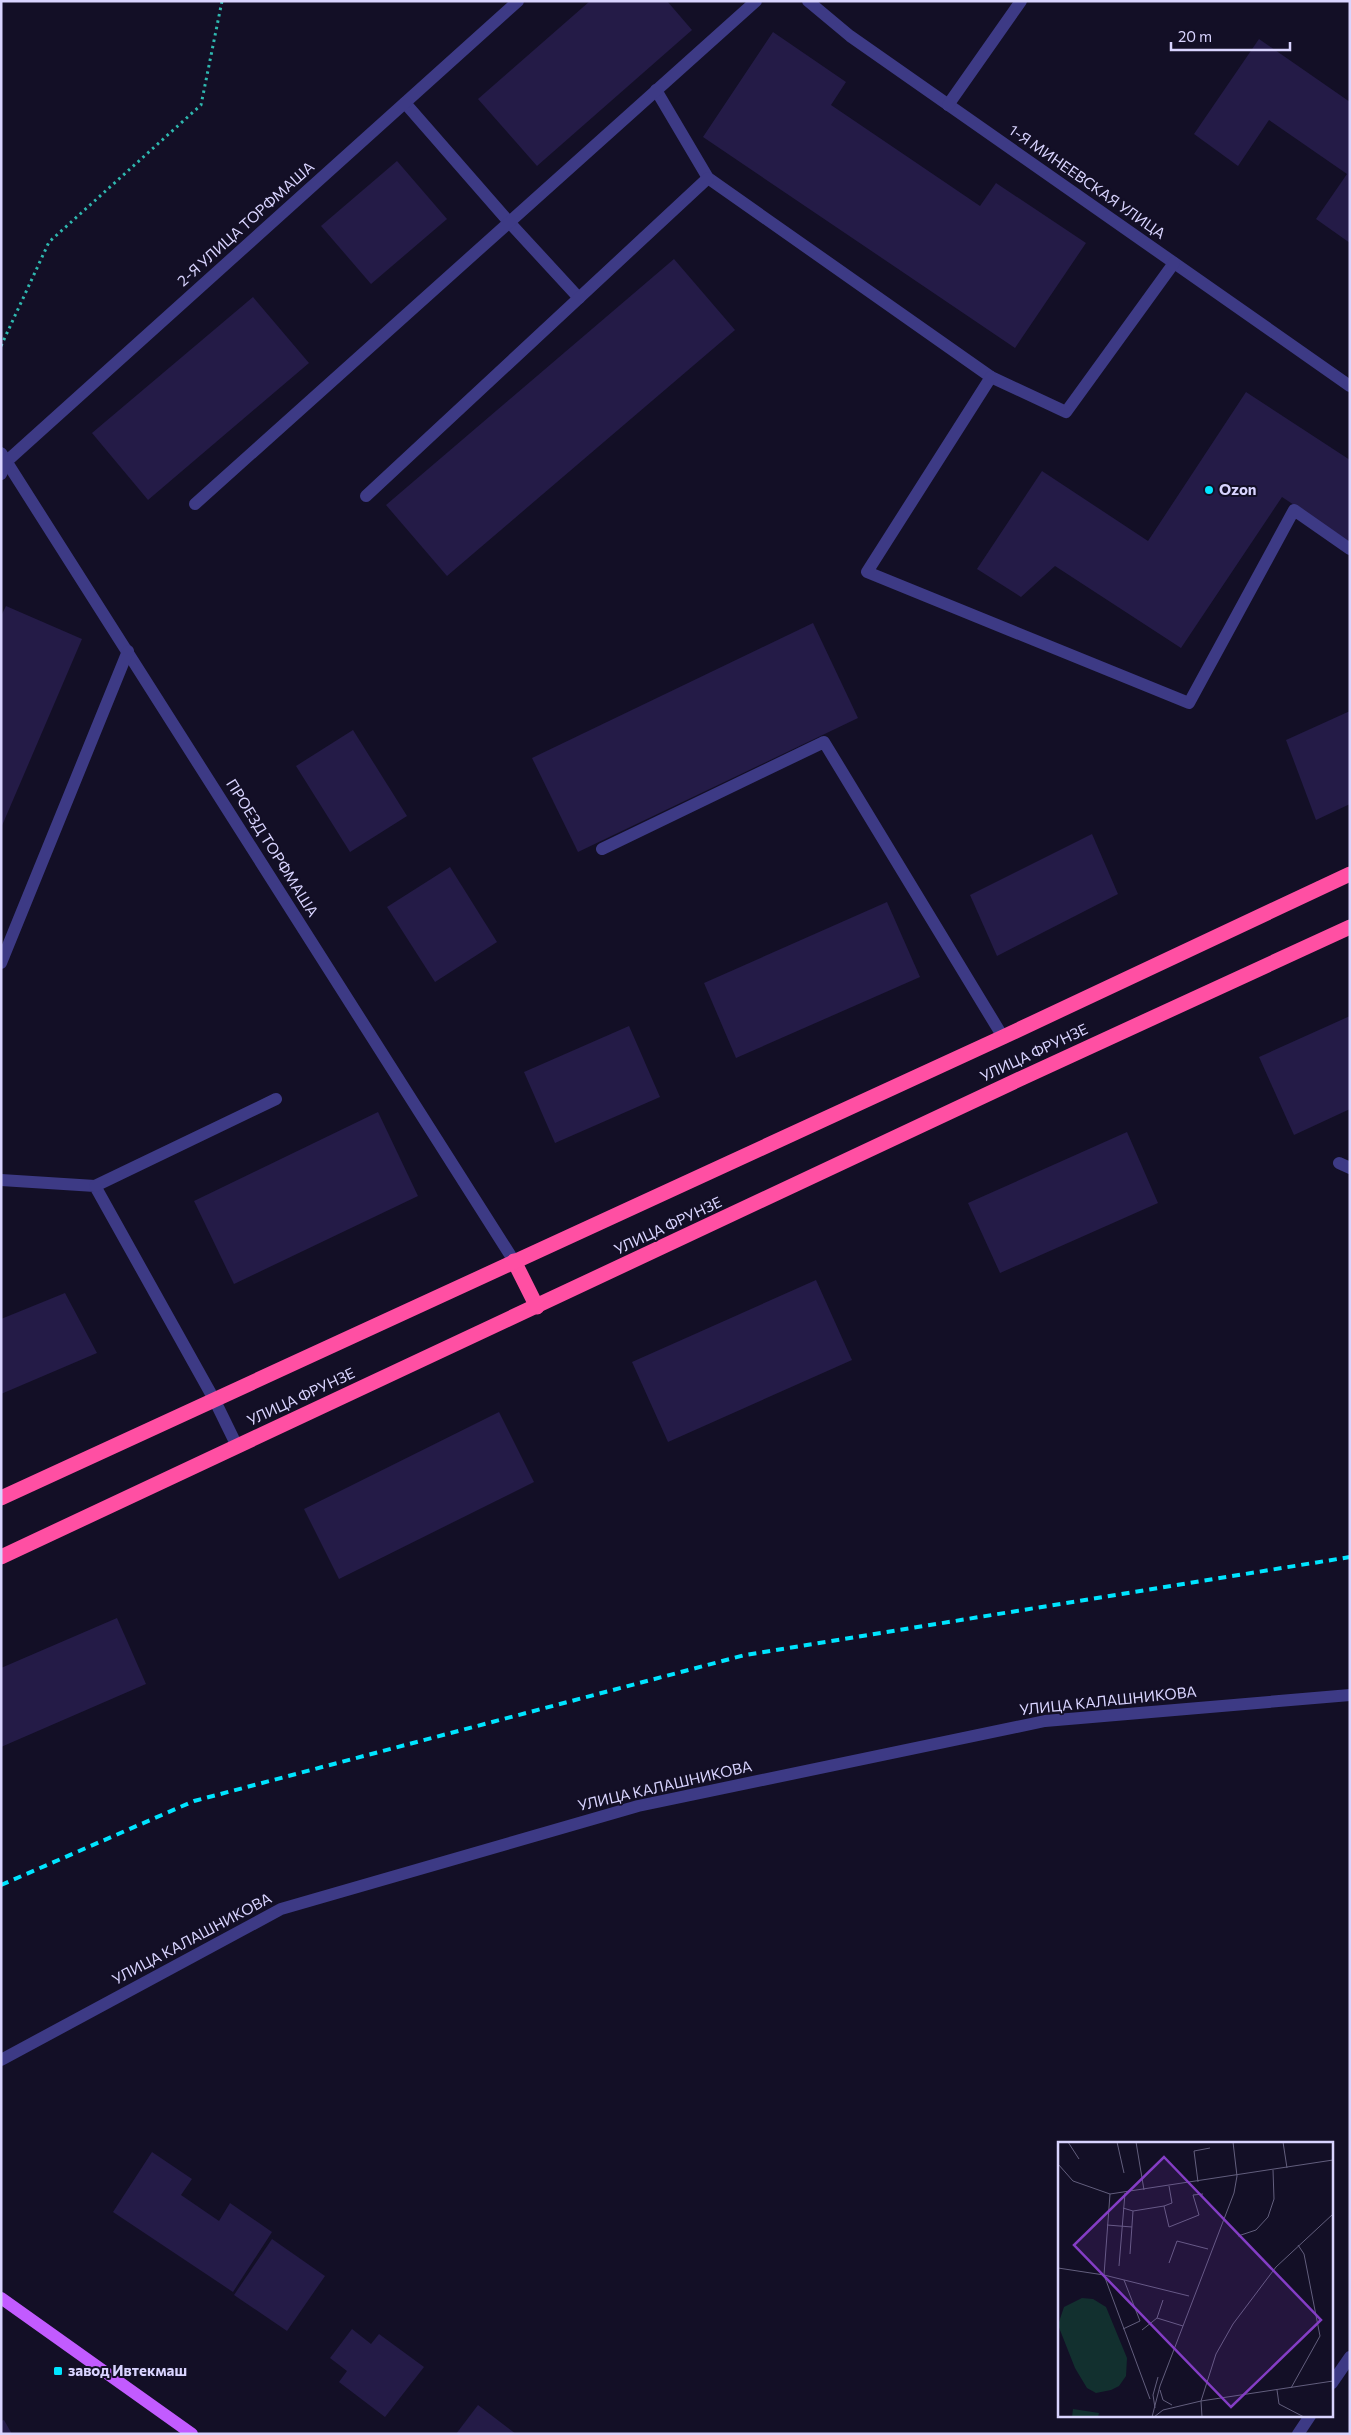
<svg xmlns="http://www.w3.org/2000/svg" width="1351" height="2435" viewBox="0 0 1351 2435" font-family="Commissioner,sans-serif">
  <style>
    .building { fill: #241b47 }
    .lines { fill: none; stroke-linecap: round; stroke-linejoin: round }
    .path { stroke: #2fb8b0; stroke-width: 3; stroke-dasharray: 2.5 4; stroke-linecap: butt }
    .minor { stroke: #3d3a85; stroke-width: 12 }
    .major { stroke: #c25bff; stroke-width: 12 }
    .highway { stroke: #ff4fa3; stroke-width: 15 }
    .rail { stroke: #00e5ff; stroke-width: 4; stroke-dasharray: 8 6; stroke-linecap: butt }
    .poi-dot { fill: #00e5ff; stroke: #130f26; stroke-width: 2 }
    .labels { text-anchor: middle; stroke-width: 4; stroke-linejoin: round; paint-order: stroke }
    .street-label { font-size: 15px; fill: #d9d4ff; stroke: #130f26 }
    .poi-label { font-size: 15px; font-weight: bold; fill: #d9d4ff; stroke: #130f26; text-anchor: start }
    .inset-road { fill: none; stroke: #625e7d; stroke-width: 1 }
    .view { fill: #843dc5; fill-opacity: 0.15; stroke: #843dc5; stroke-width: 2.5 }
    .inset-edge { fill: none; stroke: #d9d4ff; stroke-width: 2.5 }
  </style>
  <rect width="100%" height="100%" fill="#130f26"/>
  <g class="building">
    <path d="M590,1h77l25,29 -155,136 -59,-67z"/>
    <path d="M773,32l73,50 -15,23 149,101 16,-23 90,60 -71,105 -312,-211z"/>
    <path d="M1259,39l91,63v141l-34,-24 31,-45 -78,-54 -31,46 -44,-32z"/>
    <path d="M397,161l50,58 -76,65 -50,-58z"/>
    <path d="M674,259l61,71 -288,246 -61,-71z"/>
    <path d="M253,297l56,66 -161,137 -56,-67z"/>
    <path d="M1246,392l104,68v82l-68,-45 -101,151 -126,-82 -34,31 -44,-28 65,-98 106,70z"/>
    <path d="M6,606l76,33 -81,189v-212z"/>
    <path d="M813,623l45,95 -280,134 -46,-94z"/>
    <path d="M1350,711v93l-34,16 -30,-80z"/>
    <path d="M353,730l54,86 -57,36 -54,-86z"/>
    <path d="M1092,834l26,60 -121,62 -27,-61z"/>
    <path d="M450,867l47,75 -62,40 -48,-75z"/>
    <path d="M887,902l33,75 -184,81 -32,-75z"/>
    <path d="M1350,1016v93l-56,26 -35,-78z"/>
    <path d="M629,1026l31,71 -105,46 -31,-71z"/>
    <path d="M378,1112l40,84 -184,88 -40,-83z"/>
    <path d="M1127,1132l31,71 -158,70 -32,-70z"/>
    <path d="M816,1280l36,80 -184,82 -36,-80z"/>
    <path d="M65,1293l32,60 -96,41v-75z"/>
    <path d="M499,1412l35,70 -195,97 -35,-70z"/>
    <path d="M117,1618l29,66 -145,63v-79z"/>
    <path d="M152,2152l40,27 -11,16 38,26 11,-18 42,29 -39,60 -120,-80z"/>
    <path d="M272,2239l53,37 -38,55 -53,-36z"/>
    <path d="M352,2329l19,15 8,-10 45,33 -39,50 -46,-35 8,-11 -17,-13z"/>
    <path d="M478,2405l38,29h-60z"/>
    <path d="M4,2420l8,14h-11v-13z"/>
  </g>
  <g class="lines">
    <path class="path" d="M1,346l48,-104 152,-137 21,-104"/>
    <g class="minor">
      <path d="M808,1l42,35 500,350"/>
      <path d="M656,90l52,88 283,199"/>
      <path d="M405,103l104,119 70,76"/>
      <path d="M948,105l73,-104"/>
      <path d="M1174,263l-108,149 -75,-35 -124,195 322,131 105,-193 56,39"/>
      <path d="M1,453l513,808"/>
      <path d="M1,474l6,-13 511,-460"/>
      <path d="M366,496l342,-318"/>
      <path d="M195,504l561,-503"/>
      <path d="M602,849l222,-107 179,295"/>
      <path d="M1,963l127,-312"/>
      <path d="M1339,1163l11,5"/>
      <path d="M1,1180l94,6 120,215 22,45"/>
      <path d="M95,1186l181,-87"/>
      <path d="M1,2060l280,-151 357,-103 407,-85 305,-26"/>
      <path d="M1332,2383l18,-26"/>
      <path d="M1298,2434l12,-18"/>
    </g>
    <path class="major" d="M1,2298l191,136"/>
    <g class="highway">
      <path d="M514,1261l23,46"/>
      <path d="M1,1498l1002,-461 347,-163"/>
      <path d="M1,1557l1021,-479 328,-151"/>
    </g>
    <path class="rail" d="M1,1885l193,-84 551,-146 605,-98"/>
  </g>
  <g class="poi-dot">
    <circle cx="1209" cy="490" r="5"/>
    <rect x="53" y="2366" width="10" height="10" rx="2.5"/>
  </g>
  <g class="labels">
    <g class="street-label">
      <text transform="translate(1087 182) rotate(35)" y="5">1-Я МИНЕЕВСКАЯ УЛИЦА</text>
      <text transform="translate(246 224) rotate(-42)" y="5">2-Я УЛИЦА ТОРФМАША</text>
      <text transform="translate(272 848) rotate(58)" y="5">ПРОЕЗД ТОРФМАША</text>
      <text transform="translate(1034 1053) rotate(-25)" y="5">УЛИЦА ФРУНЗЕ</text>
      <text transform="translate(668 1226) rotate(-25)" y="5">УЛИЦА ФРУНЗЕ</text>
      <text transform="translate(301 1397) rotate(-25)" y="5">УЛИЦА ФРУНЗЕ</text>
      <text transform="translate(1108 1701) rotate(-6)" y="5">УЛИЦА КАЛАШНИКОВА</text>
      <text transform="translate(665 1786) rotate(-13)" y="5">УЛИЦА КАЛАШНИКОВА</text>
      <text transform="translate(192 1939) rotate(-28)" y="5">УЛИЦА КАЛАШНИКОВА</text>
    </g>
    <g class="poi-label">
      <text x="1219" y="495">Ozon</text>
      <text x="68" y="2376">завод Ивтекмаш</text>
    </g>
  </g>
  <g transform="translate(1058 2142)">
    <rect width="275" height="275" fill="#130f26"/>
    <path d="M24,156l11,1 13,8 21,51 -1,18 -7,10 -8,4 -15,3 -9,-5 -12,-20 -17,-43 6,-18zM15,267l26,4 -1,4h-26z" fill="#12302f"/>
    <path class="inset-road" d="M10,0l11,17M59,0l7,31M78,0l8,48M225,0l4,26M0,22l15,17 37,13 223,-34M140,40l-4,-31 16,-3M111,44l3,17 -8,3 5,21 30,-12 -6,-20 10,-1M52,52l-6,81 46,124M65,66l10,3 31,-5M49,83l25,2M180,94l18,-6 12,-13 6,-18 -1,-29M72,112l3,-43M111,121l8,-22 31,8M61,124l6,-73M0,126l46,7 85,21M99,176l6,-18M65,187l17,-8 -16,-41M84,188l15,-12 26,8M233,246l29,-52 -16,-82 -6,-9M102,248l3,10 9,5M219,248l2,14 25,13M97,266l-2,-13 5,-18M94,275l8,-31 74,-193 3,-17 -4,-34M96,275l9,-7 38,-9 132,-20M144,275l-1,-16 15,-47 17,-30 43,-57 57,-53"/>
    <path class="view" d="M106,15l157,163 -90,87 -157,-162z"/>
    <rect width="275" height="275" class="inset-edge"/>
  </g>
  <rect width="1351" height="2435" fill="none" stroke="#d9d4ff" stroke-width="5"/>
  <path d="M1171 42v8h119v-8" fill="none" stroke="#d9d4ff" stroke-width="2.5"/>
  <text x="1178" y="42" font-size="15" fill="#d9d4ff" stroke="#130f26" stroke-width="4" paint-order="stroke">20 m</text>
</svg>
